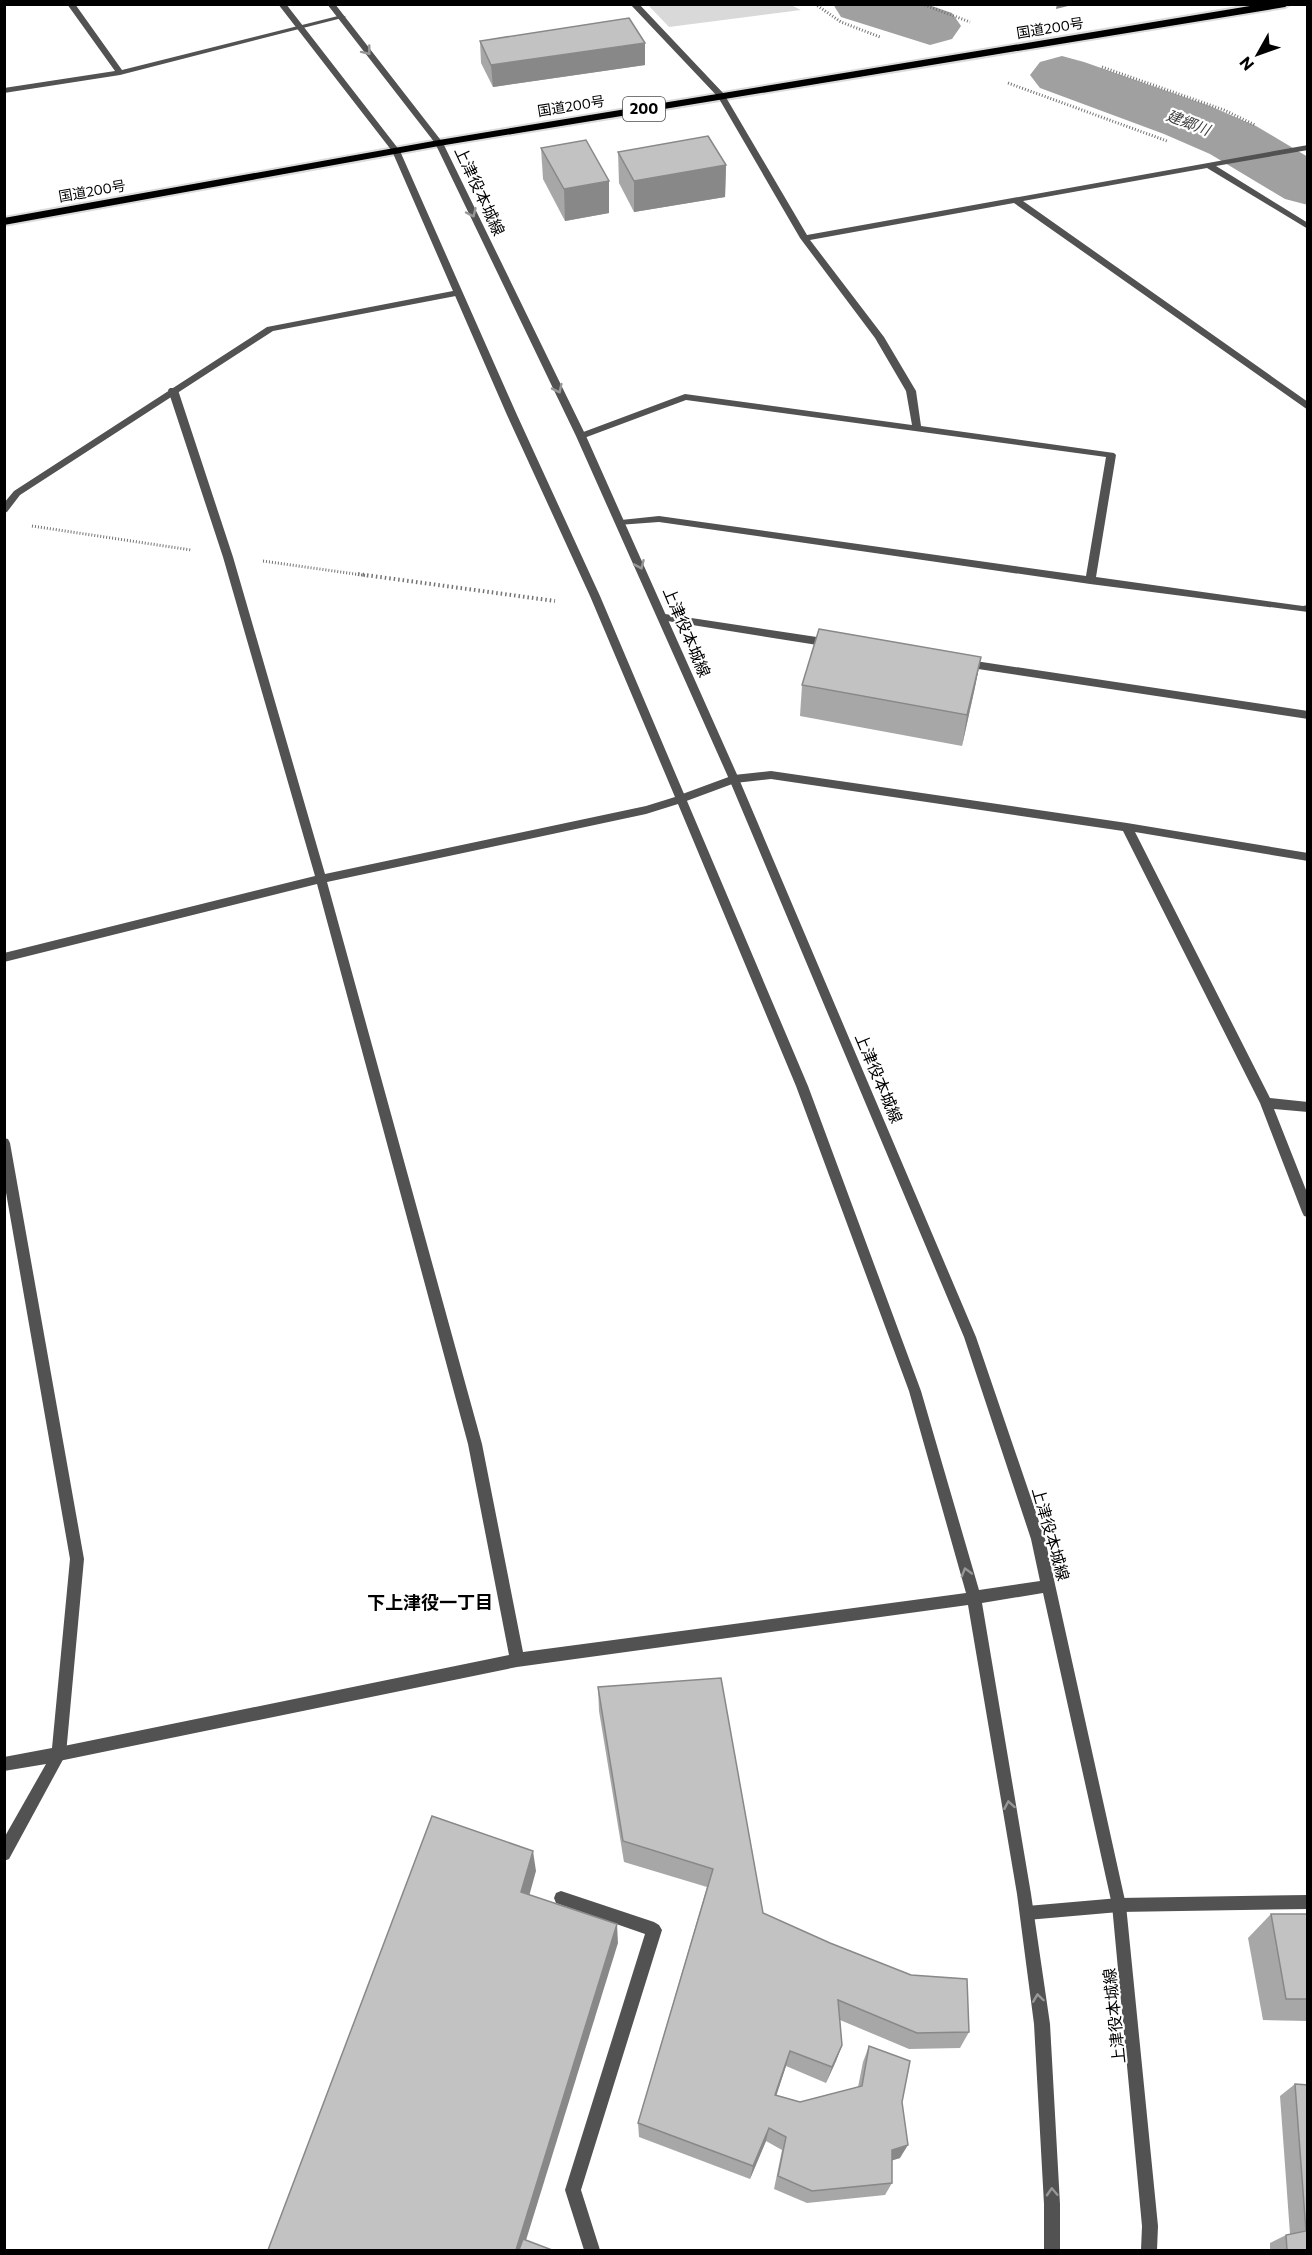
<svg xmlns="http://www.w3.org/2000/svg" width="1312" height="2255" viewBox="0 0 1312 2255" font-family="Commissioner,'Noto Sans JP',sans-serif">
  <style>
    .green { fill: #d9d9d9 }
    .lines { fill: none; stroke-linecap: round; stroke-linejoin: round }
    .river { fill: #a0a0a0; fill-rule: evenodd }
    .trunk-casing { stroke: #dbdbdb; stroke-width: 4 }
    .path-far1 { stroke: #747474; stroke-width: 3; stroke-dasharray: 1 2; stroke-linecap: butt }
    .path { stroke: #747474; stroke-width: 4; stroke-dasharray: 1.5 3; stroke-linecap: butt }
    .service { fill: #525252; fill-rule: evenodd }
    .minor { fill: #525252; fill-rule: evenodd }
    .tertiary { fill: #525252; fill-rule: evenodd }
    .trunk { fill: #000; fill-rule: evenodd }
    .wall { fill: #a7a7a7 }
    .shaded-wall { fill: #888 }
    .building { fill: #c2c2c2; stroke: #888; stroke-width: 1.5 }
    .oneway { stroke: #979797 }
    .labels { text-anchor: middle; stroke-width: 4.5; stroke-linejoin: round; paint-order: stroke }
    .far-street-label { font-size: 14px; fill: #000; stroke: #fff }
    .shield { fill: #fff; stroke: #4c4c4c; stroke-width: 1.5 }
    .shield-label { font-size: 15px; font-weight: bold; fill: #000 }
    .far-water-label { font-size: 15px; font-style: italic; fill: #414141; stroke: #fff }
    .street-label { font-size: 16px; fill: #000; stroke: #fff }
    .neighbourhood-label { font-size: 18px; font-weight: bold; fill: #000; stroke: #fff }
  </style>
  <rect width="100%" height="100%" fill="#fff"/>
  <path class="green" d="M789,4l12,6 -132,17 -21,-22z"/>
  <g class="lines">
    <g class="river">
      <path d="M833,4h93l26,9 9,13 -9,13 -22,6 -89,-28z"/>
      <path d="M1062,56l22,6 126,44 46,20 52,31v48l-23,-6 -75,-45 -46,-20 -124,-46 -10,-13 10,-13z"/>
    </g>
    <defs>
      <path id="trunk" d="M1262,4h28l-5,3 -846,139 -435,79v-7l435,-78z"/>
    </defs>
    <use href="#trunk" class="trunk-casing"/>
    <g class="path-far1">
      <path d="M815,4l26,18 39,15"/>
      <path d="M922,4l48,18"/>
      <path d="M1102,67l122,43 31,15"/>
      <path d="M1008,83l159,58"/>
      <path d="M32,526l159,24"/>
      <path d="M263,561l106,15"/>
    </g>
    <path class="path" d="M358,574l197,27"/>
    <path class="service" d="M561,1891l93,31 5,3 3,5 -81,260 19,60h-16l-19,-60 80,-256 -89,-31 -2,-5 2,-5z"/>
    <g class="minor">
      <path d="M67,4h8l47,66 220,-55 4,2 -226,58 -116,18v-5l111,-17z"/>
      <path d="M630,4h9l85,90 83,141 501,-90v5l-92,16 92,57v6l-101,-61 -184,33 285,201v8l-294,-207 -204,37 74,97 32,54 5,35 193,27 2,2 -20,122 207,29 5,-1v7l-218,-28 -431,-62 -41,3v-4l3,-1 38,-4 427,60 20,-119 -420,-57 -102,38h-6v-4l107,-40 227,31 -6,-34 -31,-53 -75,-100 -82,-141z"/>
      <path d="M458,290l4,3 -1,2 -188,36 -253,164 -13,17 -3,1v-10l10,-12 253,-164z"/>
      <path d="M665,614l165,25 5,4 -5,4 -169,-27v-4z"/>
      <path d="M962,659l346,52v8l-350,-53 -1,-3z"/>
      <path d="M771,771l356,52 181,30v8l-173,-29 135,266 38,4v10l-34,-3 34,86v22l-4,-1 -2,-4 -42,-109 -137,-272 -352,-52 -36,4 -54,20 -5,-4 1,-3 57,-21z"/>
      <path d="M4,1138l4,1 2,4 74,416 -18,195 -57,105 -5,2v-23l42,-74 -42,7v-14l48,-9 18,-189 -66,-378z"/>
      <path d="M1308,1895v14l-189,3 -92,8 -5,-2 -2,-5 2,-5 5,-2 92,-8z"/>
    </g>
    <path class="tertiary" d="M278,4h8l114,147 117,264 83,181 208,490 113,305 58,199 61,-9 -9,-42 -67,-202 -235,-558 -153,-343 -141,-293 -108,-139h8l108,139 143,293 153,343 237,558 69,202 81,366 32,321 -1,24h-16l1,-24 -30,-321 -69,-312 -61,10 49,291 19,130 10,180v46h-16v-46l-10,-180 -17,-130 -49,-289 -451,62 -458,94 -5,-2 -2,-5 2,-5 5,-2 450,-92 -41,-211 -151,-560 -313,78v-9l311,-77 -92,-319 -55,-167 2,-2h6l2,2 55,167 92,317 321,-68 29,-9 -85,-201 -83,-181 -115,-264zM678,804l118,282 113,305 57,202 -443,59 -41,-208 -155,-562 319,-68z"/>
    <use href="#trunk" class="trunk"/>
  </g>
  <g class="wall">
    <path d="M480,41l165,2v22l-152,22 -12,-24z"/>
    <path d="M541,148l68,33v32l-44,8 -22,-42z"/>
    <path d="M618,152l108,13 -1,32 -91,15 -15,-29z"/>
    <path d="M981,657l-6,30 -13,59 -162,-30 2,-31z"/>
    <path d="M598,1687l165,226 206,119 -9,16 -51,1 -69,-29 2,25 -6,16 -10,22 -40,-17 -10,29 24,7 58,-15 5,-25 6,-16 33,56 -2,56 -8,2v23l-7,12 -78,8 -33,-14 8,-39 -16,-9 -16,38 -111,-42 -1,-14 69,-236 -83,-25 -25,-151z"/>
    <path d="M1271,1914h37v107l-45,-1 -15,-82z"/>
    <path d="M1295,2084l13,166h-38v-7l16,-8 4,-1 -10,-138z"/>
  </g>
  <g class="shaded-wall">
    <path d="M1057,4h19l-20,5z"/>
    <path d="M645,43v22l-152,22 -2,-22z"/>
    <path d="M726,165l-1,32 -91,15v-31z"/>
    <path d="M609,181v32l-44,8 -1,-32z"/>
    <path d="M981,657l-6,30 -13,59 5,-31z"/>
    <path d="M533,1851l3,20 -11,40 -4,-19z"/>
    <path d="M617,1924l1,19 -95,307h-7z"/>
    <path d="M842,2045l-6,16 -10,22 6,-16z"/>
    <path d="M790,2051l-4,15 -14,43 3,-14z"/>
    <path d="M769,2128l-3,13 -16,38 3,-13z"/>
    <path d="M908,2145l-8,13 -16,5 8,-13z"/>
  </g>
  <g class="building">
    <path d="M629,18l16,25 -154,22 -11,-24z"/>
    <path d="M708,136l18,29 -92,16 -16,-29z"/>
    <path d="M586,140l23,41 -45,8 -23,-41z"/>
    <path d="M819,629l162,28 -14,58 -165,-30z"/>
    <path d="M721,1678l42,235 67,30 81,32 56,4 2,53 -52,1 -79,-33 4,45 -10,22 -42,-16 -15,44 25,7 62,-16 7,-40 41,15 -8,41 6,43 -16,5v33l-80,8 -34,-15 8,-39 -17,-9 -16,38 -115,-43 75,-254 -90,-28 -25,-154z"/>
    <path d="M432,1816l101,35 -12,41 96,32 -101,326h-248z"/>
    <path d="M1271,1914h37v85h-22z"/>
    <path d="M1295,2084l13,1v165h-21l-1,-15 20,-4z"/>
    <path d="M523,2239l29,11h-33z"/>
  </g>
  <defs><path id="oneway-chevron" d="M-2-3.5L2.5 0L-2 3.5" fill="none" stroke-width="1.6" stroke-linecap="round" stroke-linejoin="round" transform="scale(1.5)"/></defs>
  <g class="oneway">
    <use href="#oneway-chevron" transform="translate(367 51) rotate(52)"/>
    <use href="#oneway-chevron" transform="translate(472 213) rotate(65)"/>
    <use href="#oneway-chevron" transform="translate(558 389) rotate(64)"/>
    <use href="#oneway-chevron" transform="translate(640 565) rotate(66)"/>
    <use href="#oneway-chevron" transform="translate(966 1572) rotate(-106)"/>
    <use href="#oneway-chevron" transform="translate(1009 1805) rotate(-100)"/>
    <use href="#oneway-chevron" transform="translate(1038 1998) rotate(-98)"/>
    <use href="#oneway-chevron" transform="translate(1052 2192) rotate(-93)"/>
  </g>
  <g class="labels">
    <g class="far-street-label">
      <text transform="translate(1050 28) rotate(-9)" y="5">国道200号</text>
      <text transform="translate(571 106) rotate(-9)" y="5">国道200号</text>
      <text transform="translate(92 191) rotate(-10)" y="5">国道200号</text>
    </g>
    <rect class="shield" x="623" y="97" width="42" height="24" rx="4.5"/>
    <g class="shield-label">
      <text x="644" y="114">200</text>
    </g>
    <g class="far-water-label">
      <text transform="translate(1188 123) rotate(21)" y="5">建郷川</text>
    </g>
    <g class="street-label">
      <text transform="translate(480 191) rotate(65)" y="6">上津役本城線</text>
      <text transform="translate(687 632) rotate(67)" y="6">上津役本城線</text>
      <text transform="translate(879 1078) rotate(67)" y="6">上津役本城線</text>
      <text transform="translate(1051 1534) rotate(74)" y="6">上津役本城線</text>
      <text transform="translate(1114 2016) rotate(-96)" y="6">上津役本城線</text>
    </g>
    <g class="neighbourhood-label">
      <text x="430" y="1609">下上津役一丁目</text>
    </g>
  </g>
  <rect width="1312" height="2255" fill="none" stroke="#000000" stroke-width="12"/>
  <g transform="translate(1258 54) rotate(230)" stroke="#ffffff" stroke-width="4.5" paint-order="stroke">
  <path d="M0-4.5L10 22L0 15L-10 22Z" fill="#000000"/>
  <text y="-9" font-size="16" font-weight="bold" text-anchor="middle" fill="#000000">N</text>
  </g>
</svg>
